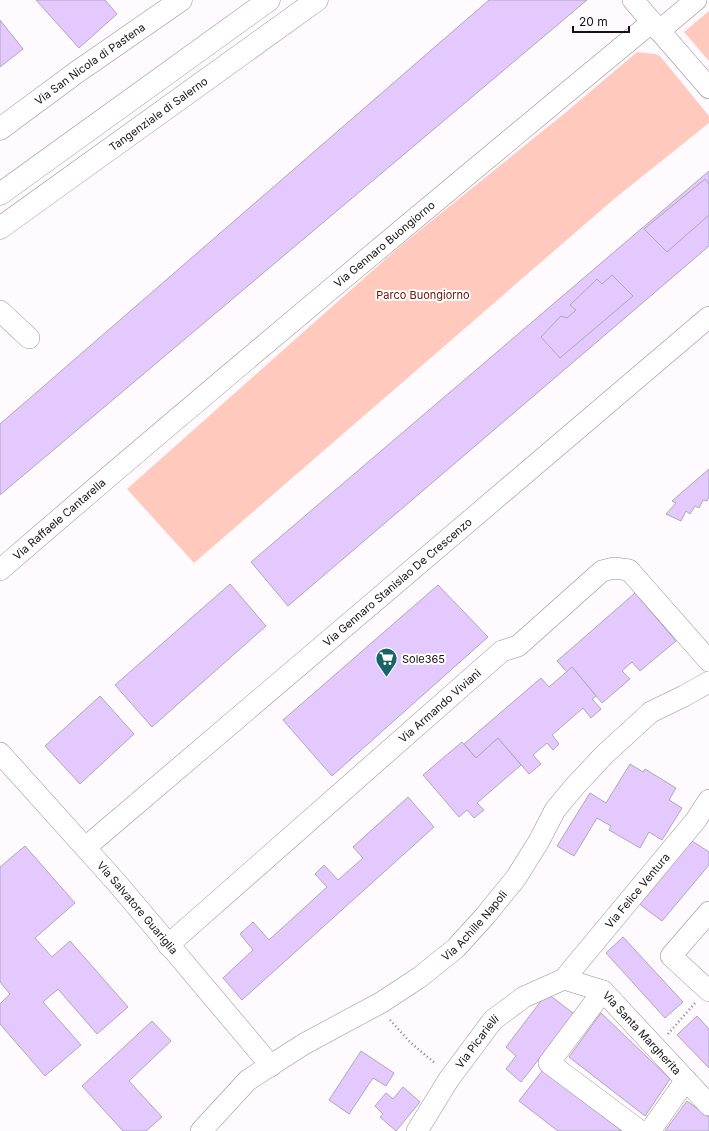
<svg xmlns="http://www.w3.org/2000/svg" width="709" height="1131" viewBox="0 0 709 1131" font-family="Inter,sans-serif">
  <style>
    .green { fill: #ffc9bd }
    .building { fill: #e3c9fd; stroke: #afa8b5 }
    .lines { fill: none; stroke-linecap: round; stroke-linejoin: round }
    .street-casing { stroke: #998d95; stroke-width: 22 }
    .secondary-casing { stroke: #998d95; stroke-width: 23 }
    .highway-casing { stroke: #998d95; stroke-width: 23 }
    .path { stroke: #837e81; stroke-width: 2.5; stroke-dasharray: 1 3; stroke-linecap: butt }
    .street { stroke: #fff; stroke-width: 21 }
    .secondary { stroke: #fff; stroke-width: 22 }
    .highway { stroke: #fff; stroke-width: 22 }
    .labels { text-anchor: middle; stroke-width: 4; stroke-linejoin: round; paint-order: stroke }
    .street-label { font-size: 11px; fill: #161114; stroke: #fff }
    .park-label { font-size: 11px; fill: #691001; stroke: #fff }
    .poi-label { font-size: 11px; fill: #161114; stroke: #fff; text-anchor: start }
  </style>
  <rect width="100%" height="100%" fill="#fffafd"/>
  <g class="green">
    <path d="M709,11v50l-25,-29z"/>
    <path d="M637,52l18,2 5,2 49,60v7l-95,76 -420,364 -67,-74 271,-241 167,-135z"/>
  </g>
  <g class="building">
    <path d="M36,0h69l12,14 -38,34z"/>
    <path d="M489,0h98l-587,495v-71z"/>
    <path d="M0,20l23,29 -23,18z"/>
    <path d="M709,171v75l-421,360 -37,-44z"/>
    <path d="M705,179l4,5v31l-42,37 -23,-23z"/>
    <path d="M612,275l21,21 -73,62 -19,-21 20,-21 6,2 9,-8 -6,-5 27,-26 5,5z"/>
    <path d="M709,469v28l-2,4 -4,-1 -4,8 -4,-2 -5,8 -4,-3 -5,10 -15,-7 10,-11 -4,-2z"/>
    <path d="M230,584l36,42 -114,101 -37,-42z"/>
    <path d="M438,585l50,52 -156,139 -49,-56z"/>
    <path d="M635,593l41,48 -36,30 -8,-9 -10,9 8,8 -28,24 -30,-36 -5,5 -10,-11z"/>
    <path d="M572,667l24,29 -4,3 9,10 -10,9 -8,-10 -31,27 7,9 -6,6 -6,-7 -14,12 8,9 -12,10 -31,-36 -22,20 -12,-14 77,-66 8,9z"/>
    <path d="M100,696l34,38 -54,50 -35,-38z"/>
    <path d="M498,738l23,27 -44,38 7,7 -10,8 -7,-8 -8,7 -36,-42 39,-33 14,16z"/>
    <path d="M630,764l13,8 2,-3 31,19 -7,12 13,8 -20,32 -13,-8 -9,16 -31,-18 2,-4 -14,-8 -23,38 -17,-10 33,-53 16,10z"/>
    <path d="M408,797l26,30 -192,173 -19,-22 30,-28 -13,-16 13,-12 16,18 58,-53 -12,-13 9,-9 14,15 25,-22 -10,-11z"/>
    <path d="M692,841l17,11v13l-47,56 -24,-18z"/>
    <path d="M25,846l50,57 -40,35 17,19 18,-16 58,66 -31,27 -39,-45 -15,13 38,43 -36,31 -45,-52v-20l10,-10 -10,-12v-115z"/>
    <path d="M623,937l60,65 -18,16 -59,-65z"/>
    <path d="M547,993l27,21 -53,68 -15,-13 10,-13 -10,-9z"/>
    <path d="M601,1013l69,66 -25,37 -76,-59z"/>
    <path d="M697,1016l12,13v39l-32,-33z"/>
    <path d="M152,1021l19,20 -42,40 33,36 -16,14h-23l-41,-45z"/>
    <path d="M361,1051l33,22 -8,13 -13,-8 -24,36 -20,-14z"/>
    <path d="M543,1070l79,61h-64l-39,-30z"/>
    <path d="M403,1087l17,15 -24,29 -16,-14 3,-3 -8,-8 11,-13 7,6z"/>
    <path d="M687,1101l22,16v14h-44z"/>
  </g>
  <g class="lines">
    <defs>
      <g id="street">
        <path d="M633,0l76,88"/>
        <path d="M659,31l37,-31"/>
        <path d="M0,311l29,27"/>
        <path id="s1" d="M0,570c215,-186 433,-367 652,-548"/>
        <path id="s2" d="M0,753l117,130 154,183"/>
        <path id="s3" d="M86,847l623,-530"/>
        <path d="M709,912l-38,44 38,35"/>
        <path id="s4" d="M168,945l334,-294 16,-5 84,-75 12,-3 15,2 80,91"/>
        <path id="s5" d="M564,979l39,12 106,114"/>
        <path d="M603,991l-54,72 91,68"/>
        <path id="s6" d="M201,1131l47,-51 56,-36 78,-42 38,-25 36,-29 29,-32 31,-38 23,-37 16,-31 20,-24 30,-32 46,-42 33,-16 25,-14"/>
        <path id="s7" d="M417,1131l32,-52 44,-59 31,-23 40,-18 132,-159 13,-20"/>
        <path d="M650,1131l36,-51"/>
      </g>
      <g id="secondary">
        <path id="s8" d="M0,129l77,-57 104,-72"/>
      </g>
      <g id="highway">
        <path d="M0,194l269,-194"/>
        <path id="s9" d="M0,228l317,-228"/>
      </g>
    </defs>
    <use href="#street" class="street-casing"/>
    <use href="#secondary" class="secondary-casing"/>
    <use href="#highway" class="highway-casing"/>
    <g class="path">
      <path d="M390,1020l20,22 26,22"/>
      <path d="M668,1034l27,-31"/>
    </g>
    <use href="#street" class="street"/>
    <use href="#secondary" class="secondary"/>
    <use href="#highway" class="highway"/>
  </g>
  <defs>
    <symbol id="supermarket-pin" viewBox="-11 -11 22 30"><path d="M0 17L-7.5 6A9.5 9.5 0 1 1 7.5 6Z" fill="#176565" stroke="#fff"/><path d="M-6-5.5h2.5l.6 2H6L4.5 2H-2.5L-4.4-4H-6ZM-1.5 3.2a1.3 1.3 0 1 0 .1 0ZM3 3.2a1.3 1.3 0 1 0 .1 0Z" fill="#fff"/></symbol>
  </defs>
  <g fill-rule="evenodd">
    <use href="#supermarket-pin" x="374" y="646" width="25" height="34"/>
  </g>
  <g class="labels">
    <g class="street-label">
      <text dy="4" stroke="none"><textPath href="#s8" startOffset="111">Via San Nicola di Pastena</textPath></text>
      <text dy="4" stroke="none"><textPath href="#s9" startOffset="195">Tangenziale di Salerno</textPath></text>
      <text dy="4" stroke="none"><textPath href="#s1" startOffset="504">Via Gennaro Buongiorno</textPath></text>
      <text dy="4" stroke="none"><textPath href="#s1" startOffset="78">Via Raffaele Cantarella</textPath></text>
      <text dy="4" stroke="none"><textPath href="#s3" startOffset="409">Via Gennaro Stanislao De Crescenzo</textPath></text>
      <text dy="4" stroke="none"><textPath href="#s4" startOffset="362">Via Armando Viviani</textPath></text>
      <text dy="4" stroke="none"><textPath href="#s7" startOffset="332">Via Felice Ventura</textPath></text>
      <text dy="4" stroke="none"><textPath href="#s2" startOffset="207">Via Salvatore Guariglia</textPath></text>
      <text dy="4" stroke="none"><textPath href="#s6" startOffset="345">Via Achille Napoli</textPath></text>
      <text dy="4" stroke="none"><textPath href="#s5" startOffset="98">Via Santa Margherita</textPath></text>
      <text dy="4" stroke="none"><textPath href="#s7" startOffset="108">Via Picarielli</textPath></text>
    </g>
    <g class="park-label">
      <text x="423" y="299">Parco Buongiorno</text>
    </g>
    <g class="poi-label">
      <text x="402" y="663">Sole365</text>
    </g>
  </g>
  <path d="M573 26v6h56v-6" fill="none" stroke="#161114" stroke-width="2"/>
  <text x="579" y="26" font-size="12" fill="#161114" stroke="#ffffff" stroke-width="3" paint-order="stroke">20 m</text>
</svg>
